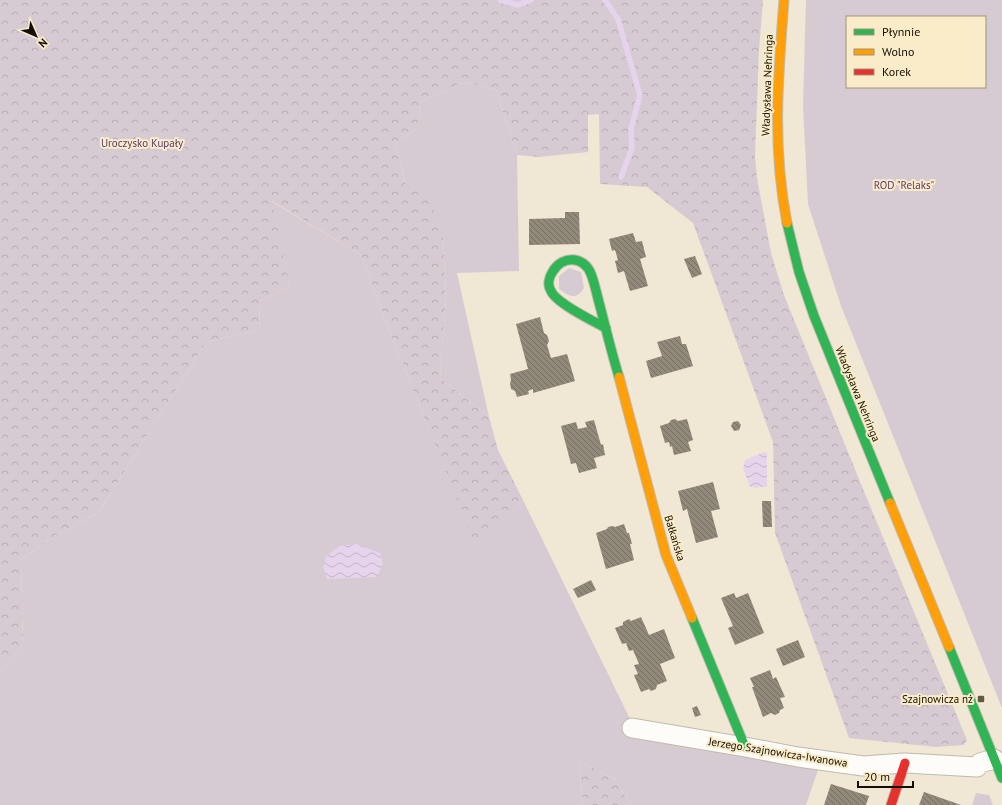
<svg xmlns="http://www.w3.org/2000/svg" width="1002" height="805" viewBox="0 0 1002 805" font-family="'PT Sans',sans-serif">
  <style>
    .green { fill: #d7cbd3; fill-rule: evenodd }
    .forest { fill: url(#forest-crowns) }
    .water { fill: url(#water-waves) }
    .lines { fill: none; stroke-linecap: round; stroke-linejoin: round }
    .stream { stroke: #e6d4ec; stroke-width: 5.5 }
    .building { fill: url(#building-back-hatch) }
    .street-casing { stroke: #c1baab; stroke-width: 21 }
    .fast-casing { stroke: #c1baab; stroke-width: 11 }
    .slow-casing { stroke: #c1baab; stroke-width: 11 }
    .jam-casing { stroke: #c1baab; stroke-width: 11 }
    .street { stroke: #fdfcf9; stroke-width: 19 }
    .fast { stroke: #30b455; stroke-width: 9 }
    .slow { stroke: #ff9f0a; stroke-width: 9 }
    .jam { stroke: #e5322d; stroke-width: 9 }
    .poi-dot { fill: #605a4c; stroke: #fbecc9; stroke-width: 1.5 }
    .labels { text-anchor: middle; stroke-width: 4; stroke-linejoin: round; paint-order: stroke }
    .street-label { font-size: 11px; fill: #130e03; stroke: #fbecc9 }
    .park-label { font-size: 11px; fill: #583a70; stroke: #fbecc9 }
    .poi-label { font-size: 11px; fill: #130e03; stroke: #fbecc9; text-anchor: end }
  </style>
  <defs>
    <pattern id="forest-crowns" width="20" height="18" patternUnits="userSpaceOnUse"><rect width="20" height="18" fill="#d7cbd3"/><path d="M2 6a3 3 0 1 1 6 0M12 15a3 3 0 1 1 6 0" fill="none" stroke="#b8adb4"/></pattern>
    <pattern id="water-waves" width="16" height="10" patternUnits="userSpaceOnUse"><rect width="16" height="10" fill="#e6d4ec"/><path d="M0 5q4-4 8 0t8 0" fill="none" stroke="#c4b5c9"/></pattern>
    <pattern id="building-back-hatch" width="6" height="6" patternUnits="userSpaceOnUse"><rect width="6" height="6" fill="#918a7a"/><path d="M-1 5l2 2M0 0l6 6M5-1l2 2" fill="none" stroke="#756f62"/></pattern>
  </defs>
  <rect width="100%" height="100%" fill="#f0e8d4"/>
  <g class="green">
    <path d="M806,0h196v708l-161,-402 -33,-102 -5,-98zM847,17h138v70h-138z"/>
    <path d="M465,82l31,8 21,65 2,116 -62,2 32,144 -49,-39 6,-80 -3,-62 -37,-51 -11,-42 23,-15 2,-26z"/>
    <path d="M271,201l90,54 27,72 89,222 46,-49 108,221 188,46 -13,38h-175l-16,-26 -36,-18 4,44h-583v-134l23,-27 -2,-84 30,-22 48,-26 107,-170 53,-12 1,-29 30,-15z"/>
    <path d="M569,268l12,4 3,16c-8,13 -15,8 -25,1v-13z"/>
    <path d="M976,793l13,2 4,10h-21z"/>
  </g>
  <g class="forest">
    <path d="M0,0h763l-4,50 -4,106 2,22 14,75 13,42 77,189 106,256 -3,5 -28,2 -87,-9 -74,-205 -2,-91 -80,-219 -46,-36 -47,-3 -1,-70 -11,1v37l-49,5 -22,-2 -21,-65 -31,-8 -45,20 -2,26 -23,15 11,42 20,5 17,46 3,62 -6,80 49,39 9,33 25,50 -46,50 -89,-223 -27,-72 -89,-54 18,85 -30,15 -1,29 -53,12 -107,170 -48,26 -30,22 2,84 -23,27z"/>
    <path d="M579,761l36,18 16,26h-48z"/>
  </g>
  <g class="water">
    <path d="M764,452l3,1v33l-13,2 -1,-2 -3,1 -7,-19 2,-8z"/>
    <path d="M356,544l24,9 3,12 -7,12 -49,2 -4,-12 3,-10 13,-11z"/>
  </g>
  <g class="lines">
    <g class="stream">
      <path d="M500,0l18,5 13,-5"/>
      <path d="M605,0l13,19 22,76 -9,34 1,19 -11,29"/>
    </g>
  </g>
  <g class="building">
    <path d="M565,212h14l1,32 -51,1v-26l36,-1z"/>
    <path d="M633,233l3,9 6,-1 4,16 -6,2 8,27 -18,5 -6,-20 -6,2 -3,-12 3,-1 -3,-10 -3,1 -3,-12z"/>
    <path d="M695,256l7,18 -10,4 -8,-19z"/>
    <path d="M540,317l4,16 3,2 2,6 -2,4 4,13 16,-4 8,27 -42,12v-4l-5,2 1,3 -12,3 -2,-6 -4,-2 -1,-6 1,-3 -1,-6 18,-5 -12,-45z"/>
    <path d="M680,336l2,8h4l7,22 -42,12 -5,-17 16,-5 -5,-14z"/>
    <path d="M675,419l3,2 9,-2 6,21 -5,2 3,9 -17,4 -2,-9 -2,1 -1,-5 -4,1 -5,-17 9,-3 2,-3z"/>
    <path d="M594,420l7,25 2,-1 2,11 -11,3 3,10 -18,5 -3,-10 -5,1 -10,-38 15,-4 2,7 9,-2 -2,-5z"/>
    <path d="M738,421l3,4 -2,5 -5,1 -3,-5 2,-4z"/>
    <path d="M713,482l7,27 -9,2 7,26 -22,6 -9,-34 -4,2 -5,-20z"/>
    <path d="M762,501h9l1,26h-9z"/>
    <path d="M624,524l3,9h2l3,11h-2l4,16 -28,9 -10,-36 11,-4 1,-2 5,-1 2,1z"/>
    <path d="M591,580l5,10 -18,8 -5,-9z"/>
    <path d="M734,593l2,5 12,-5 16,40 -29,12 -7,-17 5,-2 -12,-28z"/>
    <path d="M641,617l8,18 15,-6 11,29 -15,6 7,17 -10,4 -1,4 -5,2 -2,-2 -8,3 -7,-17 4,-1 -4,-9 5,-1 -6,-14 -4,1 -3,-8 -4,1 -7,-16 8,-3v-3l6,-3 2,2z"/>
    <path d="M798,640l7,17 -22,9 -7,-17z"/>
    <path d="M770,670l3,9 3,-2 9,20 -5,1 4,10 -4,2 -1,3 -4,2 -4,-2 -8,4 -11,-30h2l-4,-9z"/>
    <path d="M697,706l4,9 -6,2 -3,-9z"/>
    <path d="M831,784l38,12 -3,9h-42z"/>
    <path d="M924,792l37,13h-42z"/>
  </g>
  <g class="lines">
    <defs>
      <path id="street" d="M632,728l113,19 53,10 65,9 42,-3 72,4 3,-4 14,-4"/>
      <g id="fast">
        <path d="M787,223l12,49 15,44 76,187"/>
        <path d="M606,328c-13,-7 -50,-25 -55,-37 -4,-6 -2,-14 2,-20 10,-16 31,-15 38,3 4,10 6,22 9,32 6,24 12,48 19,71"/>
        <path d="M692,618l53,129"/>
        <path d="M949,647l53,131"/>
      </g>
      <g id="slow">
        <path d="M784,0c-6,78 -12,146 3,223"/>
        <path d="M619,377l47,178 26,63"/>
        <path d="M890,503l59,144"/>
      </g>
      <path id="jam" d="M891,805l14,-42"/>
    </defs>
    <use href="#street" class="street-casing"/>
    <use href="#fast" class="fast-casing"/>
    <use href="#slow" class="slow-casing"/>
    <use href="#jam" class="jam-casing"/>
    <use href="#street" class="street"/>
    <use href="#fast" class="fast"/>
    <use href="#slow" class="slow"/>
    <use href="#jam" class="jam"/>
  </g>
  <rect class="poi-dot" x="977" y="695" width="8" height="8" rx="2"/>
  <g class="labels">
    <g class="street-label">
      <text transform="translate(767 85) rotate(-88)" y="4">Władysława Nehringa</text>
      <text transform="translate(858 394) rotate(68)" y="4">Władysława Nehringa</text>
      <text transform="translate(675 538) rotate(73)" y="4">Bałkańska</text>
      <text transform="translate(778 752) rotate(9)" y="4">Jerzego Szajnowicza-Iwanowa</text>
    </g>
    <g class="park-label">
      <text x="142" y="147">Uroczysko Kupały</text>
      <text x="904" y="189">ROD "Relaks"</text>
    </g>
    <g class="poi-label">
      <text x="973" y="703">Szajnowicza nż</text>
    </g>
  </g>
  <rect x="846" y="16" width="140" height="72" fill="#fbecc9" stroke="#9e937a"/>
  <rect x="854" y="29" width="20" height="6" fill="#30b455" stroke="#9e937a"/>
  <text x="882" y="36" font-size="12" fill="#130e03">Płynnie</text>
  <rect x="854" y="49" width="20" height="6" fill="#ff9f0a" stroke="#9e937a"/>
  <text x="882" y="56" font-size="12" fill="#130e03">Wolno</text>
  <rect x="854" y="69" width="20" height="6" fill="#e5322d" stroke="#9e937a"/>
  <text x="882" y="76" font-size="12" fill="#130e03">Korek</text>
  <g transform="translate(36 36) rotate(135)" stroke="#fbecc9" stroke-width="3" paint-order="stroke">
  <path d="M0-3L7 15L0 10L-7 15Z" fill="#130e03"/>
  <text y="-6" font-size="11" font-weight="bold" text-anchor="middle" fill="#130e03">N</text>
  </g>
  <path d="M858 781v6h55v-6" fill="none" stroke="#130e03" stroke-width="2"/>
  <text x="864" y="781" font-size="12" fill="#130e03" stroke="#fbecc9" stroke-width="3" paint-order="stroke">20 m</text>
</svg>
